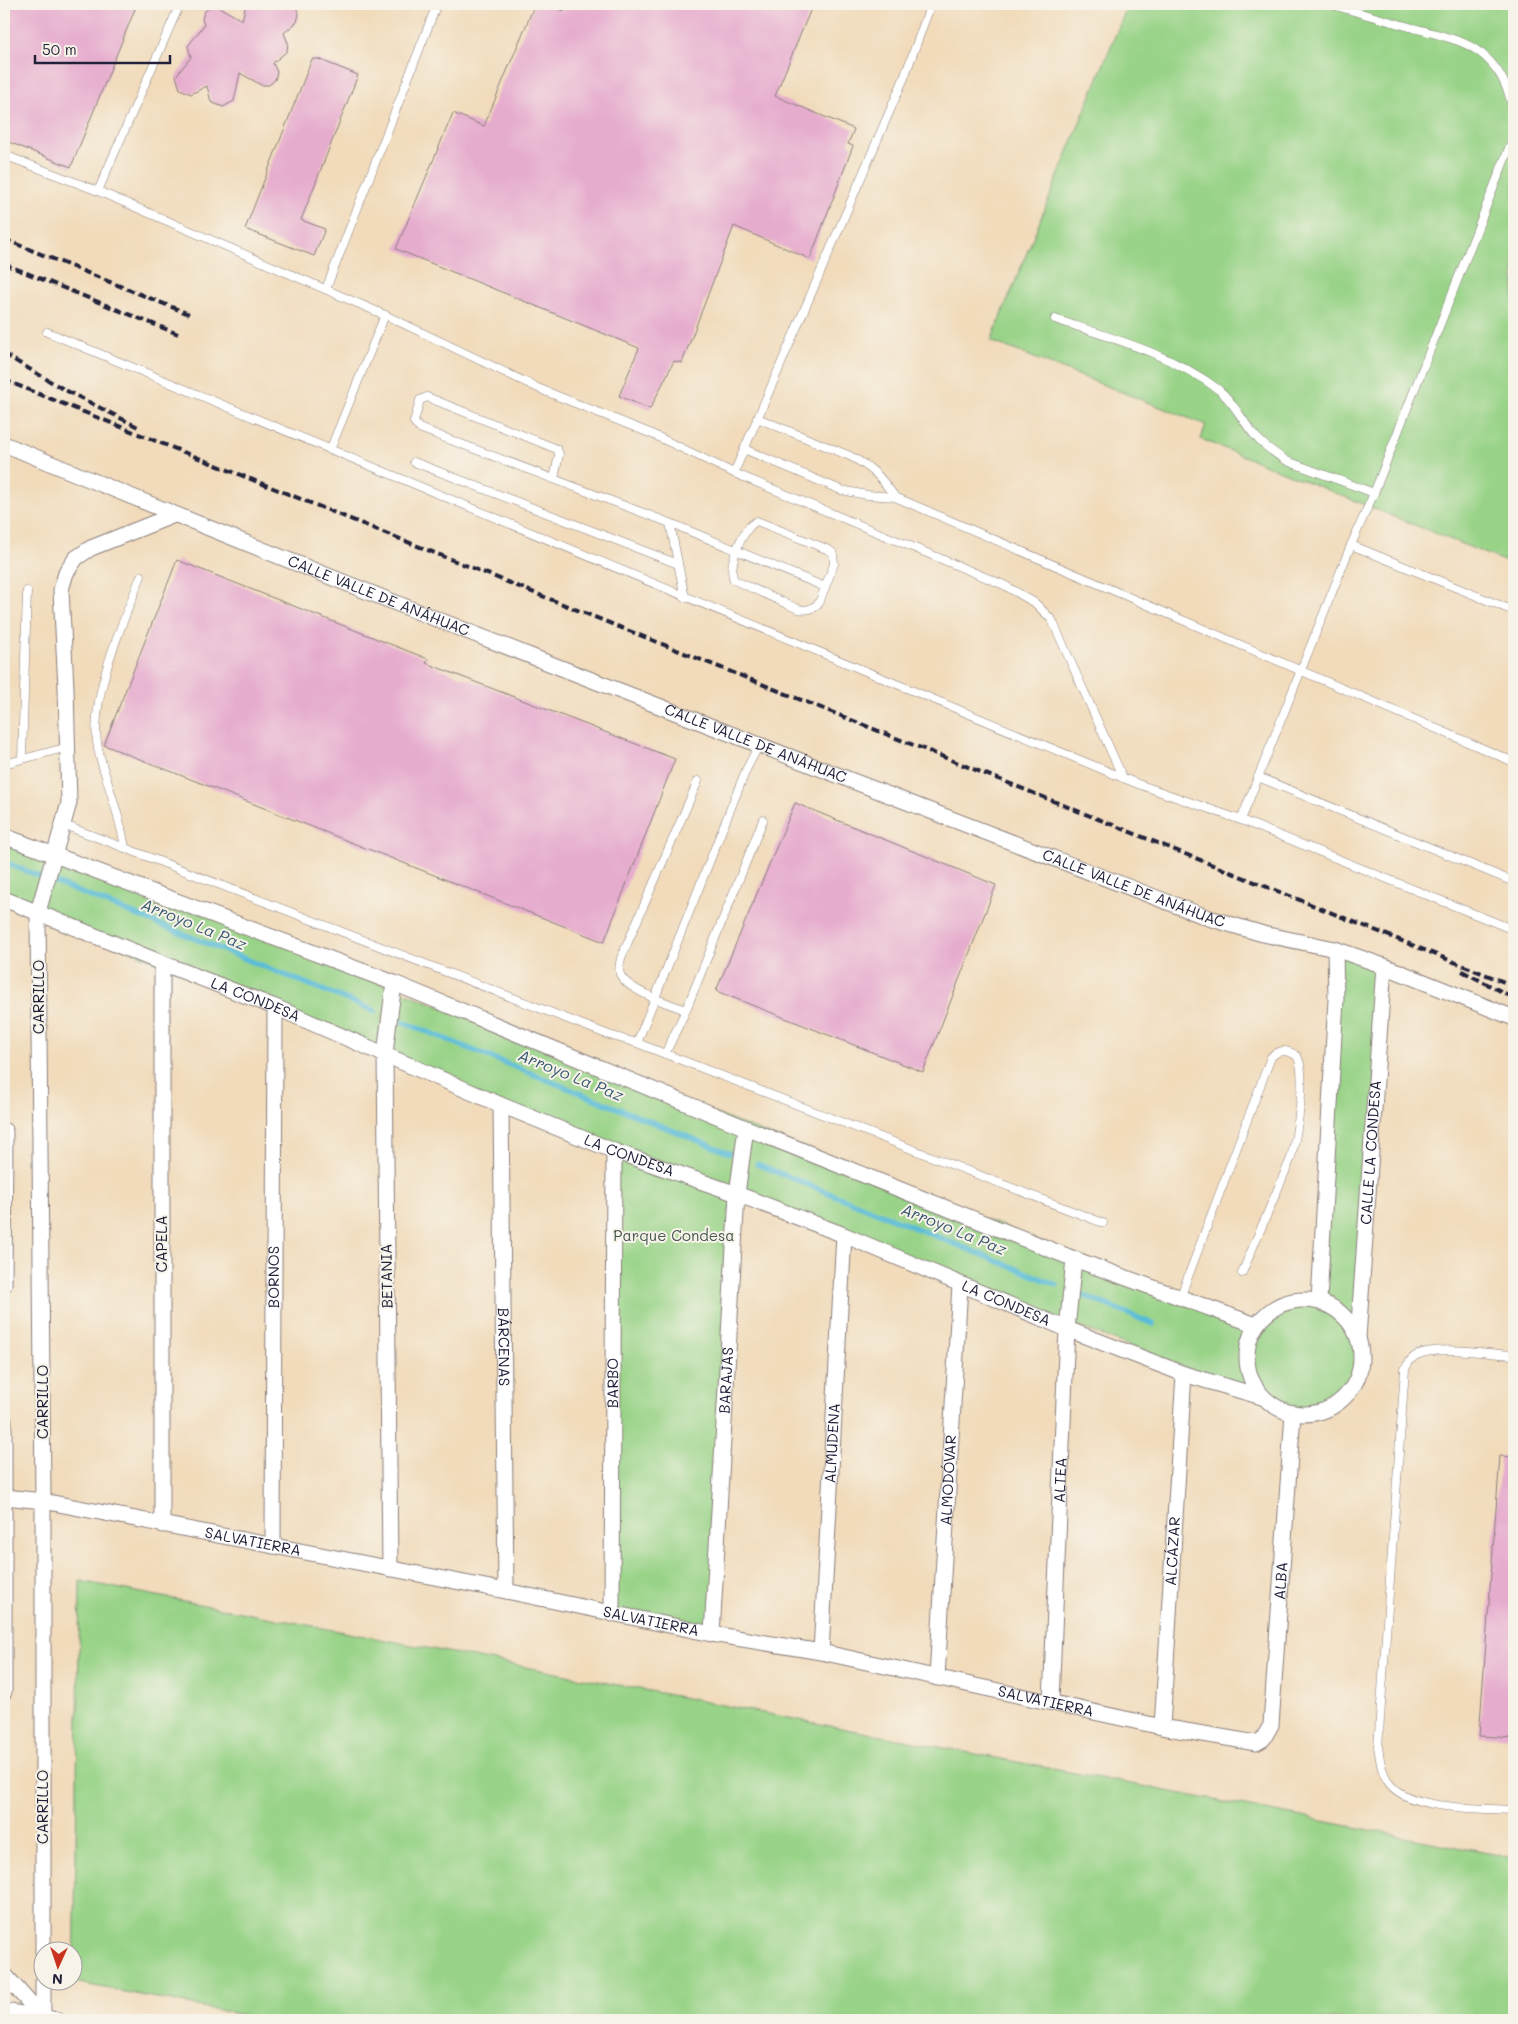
<svg xmlns="http://www.w3.org/2000/svg" width="1518" height="2024" viewBox="0 0 1518 2024" font-family="Mali,sans-serif">
  <style>
    .green { fill: #98d387; stroke: #5d7a61 }
    .lines { fill: none; stroke-linecap: round; stroke-linejoin: round }
    .stream { stroke: #59bcd7; stroke-width: 5.5 }
    .building { fill: #e6acce }
    .lane-casing { stroke: #8a7e7b; stroke-width: 9 }
    .street-casing { stroke: #8a7e7b; stroke-width: 17 }
    .lane { stroke: #fff; stroke-width: 8 }
    .street { stroke: #fff; stroke-width: 15 }
    .rail { stroke: #22223b; stroke-width: 4; stroke-dasharray: 8 4; stroke-linecap: butt }
    .labels { text-anchor: middle; stroke-width: 4; stroke-linejoin: round; paint-order: stroke }
    .street-label { font-size: 15px; fill: #22223b; stroke: #f7f3e8 }
    .park-label { font-size: 15px; fill: #455752; stroke: #f7f3e8 }
    .water-label { font-size: 16px; font-style: italic; fill: #355872; stroke: #f7f3e8 }
  </style>
  <rect width="100%" height="100%" fill="#f7f3e8"/>
  <filter id="ink" filterUnits="userSpaceOnUse"><feTurbulence type="fractalNoise" baseFrequency=".02" numOctaves="2"/><feDisplacementMap in="SourceGraphic" scale="10" xChannelSelector="R" yChannelSelector="G"/><feConvolveMatrix kernelMatrix="1 2 1 2 8 2 1 2 1" color-interpolation-filters="sRGB"/></filter>
  <filter id="wash" filterUnits="userSpaceOnUse"><feTurbulence type="fractalNoise" baseFrequency=".0096" numOctaves="4" result="noise"/><feDisplacementMap in="SourceGraphic" scale="20" xChannelSelector="R" yChannelSelector="G"/><feGaussianBlur stdDeviation="1.12" result="paint"/><feColorMatrix in="noise" values="0 0 0 0 0 0 0 0 0 0 0 0 0 0 0 0 0 1.4 0 .05"/><feComposite in="paint" operator="in"/></filter>
  <g filter="url(#wash)">
    <rect width="100%" height="100%" fill="#f1dbbb"/>
    <g class="green">
      <path d="M1128,4h386v561l-313,-126 5,-14 -215,-84z"/>
      <path d="M4,836l1252,489c22,-22 31,-25 62,-24l17,-352 49,17 -26,372c2,11 5,23 1,34 -8,28 -38,47 -66,41 -12,-2 -21,-9 -31,-16l-525,-202 -25,439 -100,-20 2,-463 -610,-252z"/>
      <path d="M80,1581l1434,277v162h-1245l-195,-38z"/>
    </g>
    <g class="lines">
      <g class="stream">
        <path d="M4,862l371,149"/>
        <path d="M403,1022l326,131"/>
        <path d="M757,1164l300,121"/>
        <path d="M1085,1296l68,28"/>
      </g>
    </g>
    <g id="blocks">
      <g class="building">
        <path d="M4,4h133l-66,163 -67,-27z"/>
        <path d="M246,4h45l5,3 3,7 -2,8 -13,11 4,10 -1,8 -14,12 4,9 -2,8 -6,5h-8l-21,-12 -6,28 -11,6 -12,-5 -4,-16 -16,8 -11,-5 -4,-13 15,-19 -3,-11 16,-21 -2,-6 2,-7 6,-5 7,-1 25,14z"/>
        <path d="M535,4h12l17,7 3,-7h246l-38,92 79,33 -6,15 5,2 -43,113 -76,-33 -52,137 -8,-2 -24,48 -31,-13 20,-48 -243,-99 57,-136 31,13z"/>
        <path d="M312,59h6l40,16 -57,145 24,9 -11,27 -69,-27z"/>
        <path d="M177,560l251,99 -2,4 249,96 -71,183 -500,-197z"/>
        <path d="M795,803l201,82 -73,187 -207,-81z"/>
        <path d="M1500,1456l14,1v281l-35,-2z"/>
      </g>
    </g>
  </g>
  <g filter="url(#ink)">
    <use href="#blocks" fill-opacity="0" stroke="#8a7e7b" stroke-width="1"/>
    <g class="lines">
      <defs>
        <g id="lane">
          <path d="M4,155l94,36 287,124 155,74 112,45 82,39 270,112 31,18 17,17 71,158"/>
          <path d="M98,191l82,-187"/>
          <path d="M326,289l111,-285"/>
          <path d="M1055,319c56,19 117,35 164,71 16,13 24,33 38,48 8,9 19,16 30,23l87,32"/>
          <path d="M47,332l1091,452 103,36 273,110"/>
          <path d="M757,418l93,38c24,13 29,19 45,41"/>
          <path d="M744,449l97,41 26,5 28,2 619,265"/>
          <path d="M330,450l55,-135"/>
          <path d="M414,462l264,102"/>
          <path d="M734,473l170,-395 27,-74"/>
          <path d="M554,479l5,-25 -2,-5 -130,-52 -7,3 -6,22 5,6 251,95 15,75"/>
          <path d="M757,521l72,29 4,3 1,11 -15,39c-7,6 -12,8 -21,6l-64,-29c-7,-14 8,-52 23,-59z"/>
          <path d="M670,523l155,64"/>
          <path d="M1351,545l163,66"/>
          <path d="M141,576c-18,47 -53,122 -43,173 8,33 22,65 27,99l484,187 28,8 109,-273 13,-25"/>
          <path d="M22,759l5,-168"/>
          <path d="M4,764l64,-17"/>
          <path d="M1258,777l256,105"/>
          <path d="M1241,820l110,-275 23,-52 139,-355c4,-40 -12,-80 -52,-96 -15,-6 -32,-10 -48,-14 -28,-8 -56,-16 -84,-24"/>
          <path d="M64,825l61,23"/>
          <path d="M686,1010c-16,-6 -59,-19 -66,-36 -2,-5 0,-10 1,-16l77,-177"/>
          <path d="M637,1043l466,180"/>
          <path d="M665,1054l21,-44 77,-190"/>
          <path d="M1180,1298l91,-241c8,-8 17,-7 26,-1 11,18 -1,82 -6,102l-49,115"/>
          <path d="M1514,1355c-24,-1 -76,-10 -97,0 -6,3 -9,8 -12,14l-27,378c2,12 3,25 11,36 20,28 93,25 125,27"/>
        </g>
        <g id="street">
          <path id="s1" d="M4,444c399,166 802,319 1205,474l54,16 72,15 49,17 130,52"/>
          <path d="M4,836l390,147 352,145 328,131 182,66"/>
          <path id="s2" d="M4,899l158,64 113,44 226,98 113,46 123,43 107,41 223,94 117,45 78,23"/>
          <path d="M162,963v562"/>
          <path id="s3" d="M501,1105l5,486"/>
          <path d="M4,1285l1,-154"/>
          <circle cx="1304" cy="1357" r="57"/>
          <path d="M1319,1301l17,-302 -1,-50"/>
          <path id="s4" d="M1358,1338l26,-372"/>
          <path d="M4,1421v271"/>
          <path id="s5" d="M5,1497l38,4 463,90 206,43 109,18 341,75 94,16 7,-4 8,-14 22,-312"/>
          <path id="s6" d="M273,1546l2,-539"/>
          <path d="M390,1569l-5,-516 9,-70"/>
          <path id="s7" d="M612,1614l2,-463"/>
          <path id="s8" d="M712,1634l25,-440 9,-66"/>
          <path id="s9" d="M821,1652l23,-417"/>
          <path id="s10" d="M937,1678l23,-393"/>
          <path id="s11" d="M1051,1701l16,-372 7,-70"/>
          <path id="s12" d="M1162,1727l22,-353"/>
          <path d="M43,1952v-451l-5,-589 31,-109 -3,-115 -5,-98 5,-17 10,-15 15,-10 83,-33"/>
          <path d="M4,1974l38,43"/>
          <path d="M4,2011l53,9"/>
          <path d="M43,2020v-38"/>
        </g>
      </defs>
      <use href="#lane" class="lane-casing"/>
      <use href="#street" class="street-casing"/>
      <use href="#lane" class="lane"/>
      <use href="#street" class="street"/>
      <g class="rail">
        <path d="M4,239l185,75"/>
        <path d="M4,264l174,70"/>
        <path d="M4,354l61,36 75,38"/>
        <path d="M4,380l1510,606"/>
        <path d="M1462,971l52,27"/>
      </g>
    </g>
  </g>
  <g class="labels">
    <g class="street-label">
      <text dy="5" stroke="none"><textPath href="#s1" startOffset="404">CALLE VALLE DE ANÁHUAC</textPath></text>
      <text dy="5" stroke="none"><textPath href="#s1" startOffset="809">CALLE VALLE DE ANÁHUAC</textPath></text>
      <text dy="5" stroke="none"><textPath href="#s1" startOffset="1214">CALLE VALLE DE ANÁHUAC</textPath></text>
      <text transform="translate(39 997) rotate(-90)" y="5">CARRILLO</text>
      <text dy="5" stroke="none"><textPath href="#s2" startOffset="271">LA CONDESA</textPath></text>
      <text dy="5" stroke="none"><textPath href="#s4" startOffset="186">CALLE LA CONDESA</textPath></text>
      <text dy="5" stroke="none"><textPath href="#s2" startOffset="676">LA CONDESA</textPath></text>
      <text transform="translate(162 1244) rotate(-90)" y="5">CAPELA</text>
      <text transform="translate(387 1276) rotate(-91)" y="5">BETANIA</text>
      <text dy="5" stroke="none"><textPath href="#s6" startOffset="269">BORNOS</textPath></text>
      <text dy="5" stroke="none"><textPath href="#s2" startOffset="1081">LA CONDESA</textPath></text>
      <text dy="5" stroke="none"><textPath href="#s3" startOffset="242">BÁRCENAS</textPath></text>
      <text dy="5" stroke="none"><textPath href="#s8" startOffset="254">BARAJAS</textPath></text>
      <text dy="5" stroke="none"><textPath href="#s7" startOffset="231">BARBO</textPath></text>
      <text transform="translate(43 1402) rotate(-90)" y="5">CARRILLO</text>
      <text dy="5" stroke="none"><textPath href="#s9" startOffset="209">ALMUDENA</textPath></text>
      <text dy="5" stroke="none"><textPath href="#s11" startOffset="221">ALTEA</textPath></text>
      <text dy="5" stroke="none"><textPath href="#s10" startOffset="198">ALMODÓVAR</textPath></text>
      <text dy="5" stroke="none"><textPath href="#s5" startOffset="252">SALVATIERRA</textPath></text>
      <text dy="5" stroke="none"><textPath href="#s12" startOffset="176">ALCÁZAR</textPath></text>
      <text dy="5" stroke="none"><textPath href="#s5" startOffset="1444">ALBA</textPath></text>
      <text dy="5" stroke="none"><textPath href="#s5" startOffset="658">SALVATIERRA</textPath></text>
      <text dy="5" stroke="none"><textPath href="#s5" startOffset="1061">SALVATIERRA</textPath></text>
      <text transform="translate(43 1807) rotate(-90)" y="5">CARRILLO</text>
    </g>
    <g class="park-label">
      <text x="674" y="1241">Parque Condesa</text>
    </g>
    <g class="water-label">
      <text transform="translate(194 924) rotate(22)" y="6">Arroyo La Paz</text>
      <text transform="translate(571 1075) rotate(22)" y="6">Arroyo La Paz</text>
      <text transform="translate(954 1229) rotate(22)" y="6">Arroyo La Paz</text>
    </g>
  </g>
  <rect width="1518" height="2024" fill="none" stroke="#f7f3e8" stroke-width="20"/>
  <g transform="translate(58 1966) rotate(183)"><circle r="24" fill="#f7f3e8" stroke="#a29fa3"/>
  <path d="M0-4L9 19L0 12L-9 19Z" fill="#c8321e"/>
  <text y="-8" font-size="14" font-weight="bold" text-anchor="middle" fill="#22223b">N</text>
  </g>
  <path d="M35 55v8h135v-8" fill="none" stroke="#22223b" stroke-width="2.5"/>
  <text x="42" y="55" font-size="15" fill="#22223b" stroke="#f7f3e8" stroke-width="4" paint-order="stroke">50 m</text>
</svg>
